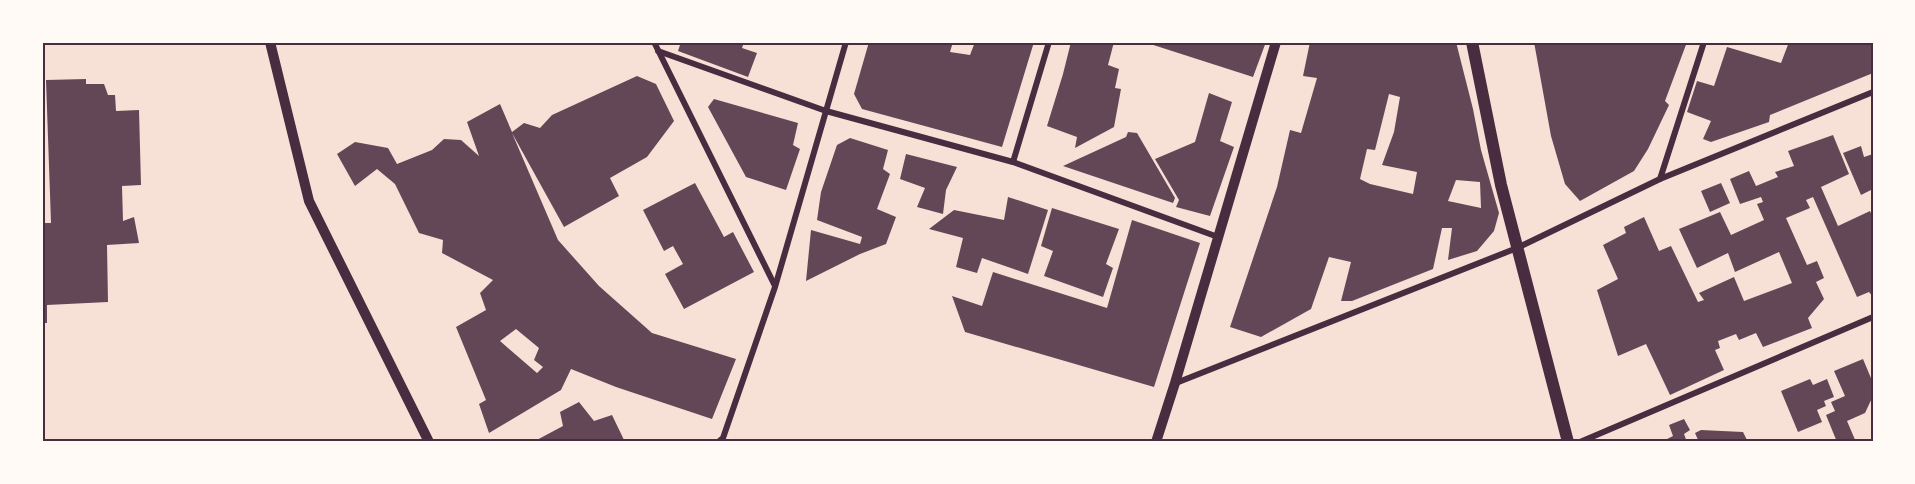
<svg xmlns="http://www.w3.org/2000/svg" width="1915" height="484" viewBox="0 0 1915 484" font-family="'Archivo Narrow',sans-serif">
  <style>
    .building { fill: #644757; fill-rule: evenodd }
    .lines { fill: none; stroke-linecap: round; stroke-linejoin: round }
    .minor { stroke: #4a2c40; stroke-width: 6 }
    .tertiary { stroke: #4a2c40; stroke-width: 10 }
    .secondary { stroke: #4a2c40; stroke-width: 12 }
    .neatline { fill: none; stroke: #4a2c40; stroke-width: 2 }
  </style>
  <rect width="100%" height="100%" fill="#f7e1d7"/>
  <g class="building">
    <path d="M681,42h63l-2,6 15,5 -9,24 -70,-26z"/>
    <path d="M869,42h84l-3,10 20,3 5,-13h59l-32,105 -140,-38 -8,-15z"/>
    <path d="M1071,42h43l-6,23 11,4 -4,19 6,1 -7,38 -39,21 2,-11 -30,-11 16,-52z"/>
    <path d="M1144,42h122l-13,35z"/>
    <path d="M1310,42h146l17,67 8,41 18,63 -5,18 -17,20 -29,9 4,-32h-10l-9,41 -81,32h-11l10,-39 -22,-5 -18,52 -50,28 -31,-10 47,-140 13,-57 11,3 16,-55 -14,-2zM1389,94l11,3 -6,35 -12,33 35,7 -4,22 -43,-10 -10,-5 7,-30 8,1zM1456,180l24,2 1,26 -33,-7z"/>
    <path d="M1534,42h153l-22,59 4,4 -21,44 -14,22 -54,30 -15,-17 -14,-48z"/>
    <path d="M1789,42h84v31l-103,42 -1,7 -58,20 -8,-3 8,-18 -24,-9 10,-31 17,5 13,-39 54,16z"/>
    <path d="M637,76l19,8 18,37 -27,36 -37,21 9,18 -55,31 -52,-94 46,107 41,46 53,47 84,26 -24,60 -96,-32 -45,-18 -10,21 -72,43 -10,-29 7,-4 -30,-73 30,-17 -6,-17 13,-13 -51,-27 1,-13 -24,-7 -24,-49 -18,-15 -22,17 -18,-32 18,-12 33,6 9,16 35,-14 12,-11 17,1 18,16 -12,-34 33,-18 12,28 12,-9 16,5 12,-13zM516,329l23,19 -5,12 9,7 -6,6 -37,-32z"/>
    <path d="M86,79v5h18l4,11h7l1,16 23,-1 2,75 -19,1 1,35 11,-4 5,26 -32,2 1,57 -61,3v18h-5v-100h9l-5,-143z"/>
    <path d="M1209,93l23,9 -12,39 14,6 -24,69 -34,-9 3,-7 -24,-41 40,-17z"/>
    <path d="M714,99l84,24 -5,22 7,4 -14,41 -40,-13 -38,-70z"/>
    <path d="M1128,132l9,1 38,65 -2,5 -110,-37 63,-29z"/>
    <path d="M1833,135l16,39 -28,13 17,39 32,-15 3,7v79l-4,-5 -12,5 -44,-100 -7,3 4,8 -24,10 21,47 10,-4 7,17 -8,4 8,17 -16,19 4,10 -49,19 -7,-14 -17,7 -3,-6 -18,7 2,7 -5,2 9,20 -54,25 -24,-51 -28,12 -21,-66 21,-11 -15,-34 23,-12 -2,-6 20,-10 15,34 12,-5 27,56 6,-2 -5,-7 35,-16 10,24 48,-18 -13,-31 -44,20 -7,-19 -31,15 -18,-39 41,-17 11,23 33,-15 -7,-16 6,-2 -2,-5 -21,7 -10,-25 19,-8 7,15 22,-9 -3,-5 19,-6 -6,-15z"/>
    <path d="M850,138l38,12 -5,19 7,5 -13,35 19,8 -10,27 -26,10 -54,27 5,-51 49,14 2,-7 -45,-17 4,-28 16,-47z"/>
    <path d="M1861,146l3,11 9,-3v35l-12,6 -18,-42z"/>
    <path d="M906,154l51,13 -11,23 -3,24 -26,-7 8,-19 -25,-9z"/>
    <path d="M695,183l29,54 9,-5 21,40 -70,37 -19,-35 18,-10 -10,-18 -9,5 -21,-41z"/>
    <path d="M1721,183l9,20 -20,9 -9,-21z"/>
    <path d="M1008,197l40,13 -20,64 -46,-16 -5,15 -21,-6 7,-29 -34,-9 25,-19 50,10z"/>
    <path d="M1052,208l67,21 -13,35 7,4 -10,29 -59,-21 9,-25 -12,-5z"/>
    <path d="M1132,220l68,23 -46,144 -189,-55 -13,-36 30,10 11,-34 114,36z"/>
    <path d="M1863,359l10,24v13l-8,17 -18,8 9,21h-19l-11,-27 9,-4 -4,-9 14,-6 -11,-25z"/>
    <path d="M1810,379l3,6 14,-6 7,18 -10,4 2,5 -9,4 5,12 -24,10 -17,-41z"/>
    <path d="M579,402l15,19 18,-6 13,27h-92l30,-16 -3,-14z"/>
    <path d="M1684,419l6,11 -6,4 3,8h-26l12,-6 -4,-11z"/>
    <path d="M1701,430l42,2 5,10h-49l-4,-9z"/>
  </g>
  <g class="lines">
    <g class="minor">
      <path d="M654,42l121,244"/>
      <path d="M658,51l168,60 187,51 205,75"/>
      <path d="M1013,162l36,-120"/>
      <path d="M1660,179l44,-137"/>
      <path d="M1176,383l341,-135 143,-69 213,-87"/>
      <path d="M718,442l5,-4 52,-151 71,-245"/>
      <path d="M1580,442l293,-125"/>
    </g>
    <g class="tertiary">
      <path d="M270,42l39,159 120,241"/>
      <path d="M1156,442l19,-59 101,-341"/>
    </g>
    <path class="secondary" d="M1472,42l29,143 67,257"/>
  </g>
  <rect width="1915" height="484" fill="none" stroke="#fffaf5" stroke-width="87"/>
  <rect x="44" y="44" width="1828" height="396" class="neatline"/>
</svg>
